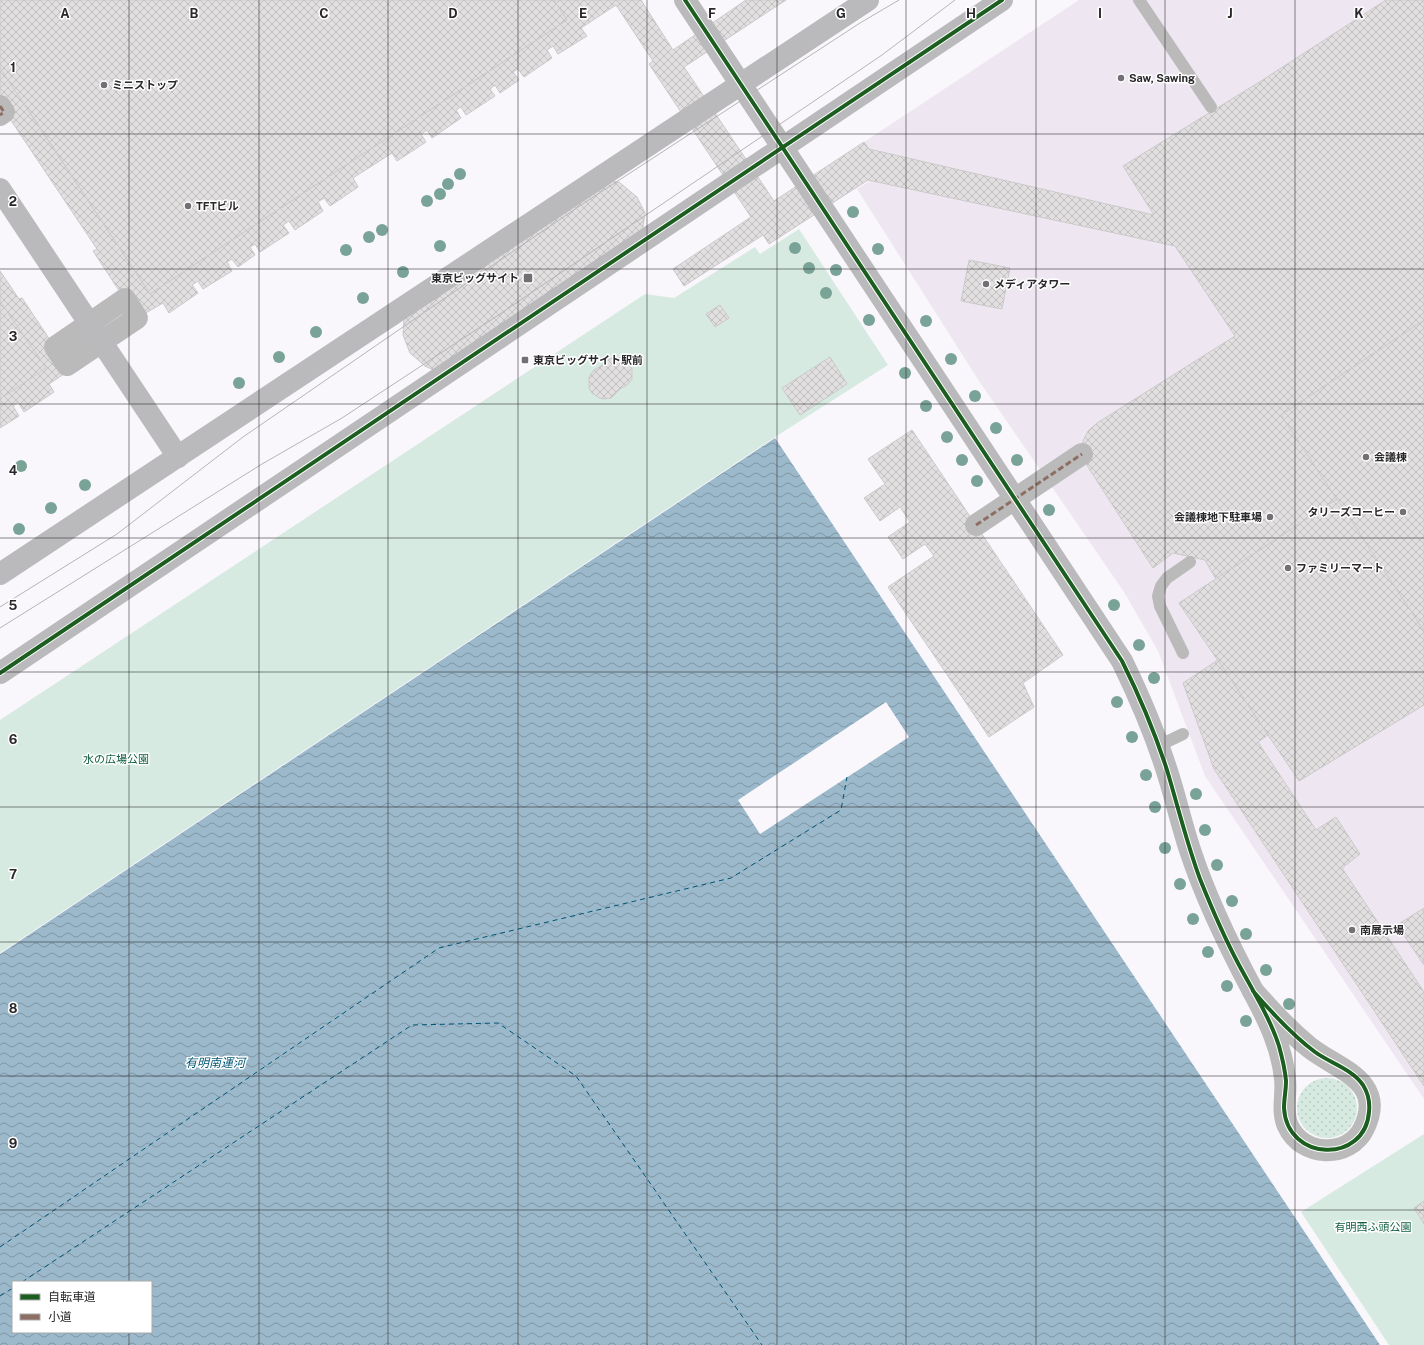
<svg xmlns="http://www.w3.org/2000/svg" width="1424" height="1345" viewBox="0 0 1424 1345" font-family="'Public Sans','Noto Sans JP',sans-serif">
  <style>
    .built { fill: #eee7f1 }
    .grass { fill: url(#grass-dots) }
    .green { fill: #d6eae1 }
    .water { fill: url(#water-waves); fill-rule: evenodd }
    .pier { fill: #faf7fc }
    .lines { fill: none; stroke-linecap: round; stroke-linejoin: round }
    .ferry { stroke: #005575; stroke-width: 1; stroke-dasharray: 5 4; stroke-linecap: butt }
    .building { fill: url(#building-cross-hatch); stroke: #cbc9ca }
    .lane { stroke: #bbbabb; stroke-width: 12 }
    .street { stroke: #bbbabb; stroke-width: 22 }
    .secondary { stroke: #bab9bb; stroke-width: 22 }
    .tram { stroke: #b6b4b6; stroke-width: 1 }
    .street-bridge { stroke: #bbbabb; stroke-width: 22 }
    .quiet { stroke: #8d6e63; stroke-width: 3; stroke-dasharray: 6 3; stroke-linecap: butt }
    .cycleway-casing { stroke: #fff; stroke-width: 6 }
    .cycleway { stroke: #1b5e20; stroke-width: 4 }
    .tree { fill: #79a396 }
    .grid { fill: none; stroke: #29272a; stroke-width: 1; stroke-opacity: 0.55 }
    .poi-dot { fill: #727074; stroke: #fff; stroke-width: 1.5 }
    .labels { text-anchor: middle; stroke-width: 3; stroke-linejoin: round; paint-order: stroke }
    .poi-label { font-size: 11px; font-weight: bold; fill: #29272a; stroke: #fff; text-anchor: start }
    .park-label { font-size: 11px; fill: #105f42; stroke: #fff }
    .water-label { font-size: 12px; font-style: italic; fill: #005575; stroke: #fff }
    .grid-label { font-size: 13px; text-anchor: middle; font-weight: bold; fill: #29272a; stroke: #fff; stroke-width: 3; stroke-linejoin: round; paint-order: stroke }
  </style>
  <defs>
    <pattern id="grass-dots" width="8" height="8" patternUnits="userSpaceOnUse"><rect width="8" height="8" fill="#d6eae1"/><path d="M2 2h.1M6 6h.1" fill="none" stroke="#b8c9c1" stroke-width="1.8" stroke-linecap="round"/></pattern>
    <pattern id="water-waves" width="16" height="10" patternUnits="userSpaceOnUse"><rect width="16" height="10" fill="#9cb9cb"/><path d="M0 5q4-4 8 0t8 0" fill="none" stroke="#7f96a5"/></pattern>
    <pattern id="building-cross-hatch" width="8" height="8" patternUnits="userSpaceOnUse"><rect width="8" height="8" fill="#e2dfe0"/><path d="M0 0l8 8M0 8l8-8" fill="none" stroke="#c2bfc0"/></pattern>
  </defs>
  <rect width="100%" height="100%" fill="#faf7fc"/>
  <path class="built" d="M1079,0h345v1099l-219,-323 -47,-125 -34,-59 -145,-211 -122,-192 27,-17 -20,-30z"/>
  <circle class="grass" cx="1327" cy="1108" r="30"/>
  <g class="green">
    <path d="M799,229l89,136 -113,72 -775,516v-233l645,-426 29,4 81,-51 5,7z"/>
    <path d="M1424,1134v211h-35l-88,-133z"/>
  </g>
  <path class="water" d="M775,438l605,907h-1380v-391zM13,1282h138v50h-138z"/>
  <path class="pier" d="M886,702l23,35 -149,97 -22,-34z"/>
  <g class="lines">
    <g class="ferry">
      <path d="M0,1247l439,-299 292,-70 110,-68 6,-33"/>
      <path d="M22,1282l390,-257 86,-2 78,53 186,269"/>
      <path d="M0,1296l13,-8"/>
    </g>
  </g>
  <g class="building">
    <path d="M0,0h554l13,20 -417,274 -121,-183 -10,7 -19,-29z"/>
    <path d="M554,0h87l32,50 73,-50h40l-102,67 90,134 90,-59 5,7 285,66 -31,-49 138,-85 125,-81h38v321l-143,94 56,84 -121,80 -11,-19 -32,-7 -20,15 -65,-101 -6,-13 1,-13 5,-10 9,-8 138,-87 -60,-90 -307,-66 -99,64 -6,-9 -79,51 -11,-17 78,-52 -102,-153 4,-3 -37,-56 -35,23 6,8 -29,18 -5,-8 -6,4 5,8 -28,19 -6,-8 -5,3 6,8 -19,13 -5,-8 -5,4 5,7 -29,19 -5,-8 -5,3 5,8 -29,20 -5,-8 -6,4 5,8 -29,19 -5,-8 -39,25 5,9 -28,19 -6,-8 -6,4 5,9 -28,19 -6,-9 -6,4 6,8 -29,19 -5,-8 -5,3 5,8 -17,12 -6,-8 -5,3 5,9 -29,18 -5,-8 -6,4 6,8 -29,20 -6,-10 -26,15 -44,-67 4,-2 -97,-145v-36l150,226 417,-274z"/>
    <path d="M598,180l21,2 18,15 8,16 -4,28 -199,133 -17,-8 -15,-13 -7,-18 1,-17z"/>
    <path d="M969,260l41,8 -8,41 -41,-8z"/>
    <path d="M0,271l19,28 3,-1 48,72 -21,14 5,8 -30,20 -6,-10 -5,4 6,10 -19,12z"/>
    <path d="M0,301l46,67 -46,31z"/>
    <path d="M720,305l9,13 -14,9 -9,-13z"/>
    <path d="M1424,320v311l-143,-216z"/>
    <path d="M615,357l8,1 5,4 4,7v10l-5,6 -7,4 -9,9 -9,1 -4,-2 -6,-4 -3,-5v-11l5,-7 7,-4 4,-5z"/>
    <path d="M830,357l17,27 -47,31 -18,-27z"/>
    <path d="M912,430l151,225 -40,28 11,24 -45,30 -101,-150 46,-31 -9,-12 -22,15 -15,-22 22,-15 -10,-15 -20,14 -16,-23 21,-14 -17,-25z"/>
    <path d="M1337,499l87,132v74l-125,76 -120,-178z"/>
    <path d="M1218,660l50,75 -10,7 58,88 20,-13 24,37 -18,14 82,124v94l-210,-317 -31,-86z"/>
    <path d="M1424,908v57l-27,-40z"/>
    <path d="M1424,1201v23l-10,-16z"/>
  </g>
  <g class="lines">
    <g class="lane">
      <path d="M1139,0l72,107"/>
      <path d="M1183,653l-23,-47 -2,-10 3,-10 6,-8 23,-16"/>
      <path d="M1158,746l25,-12"/>
    </g>
    <g class="street">
      <path d="M0,106l4,6 -4,3"/>
      <path d="M125,299l12,19 -70,47 -12,-18z"/>
      <path d="M1253,991c18,20 35,39 56,56 27,22 78,33 55,81 -15,31 -62,29 -76,-2 -7,-15 -1,-31 -3,-47 -3,-32 -17,-60 -32,-88z"/>
    </g>
    <g class="secondary">
      <path d="M685,0l437,661c17,35 32,70 44,107 9,27 15,55 24,82 16,49 39,96 63,141"/>
      <path d="M0,189l178,268"/>
      <path d="M0,574l868,-574"/>
      <path d="M0,673l1002,-673"/>
    </g>
    <g class="tram">
      <path d="M0,607l117,-73 126,-97 272,-187 66,-45 279,-182 39,-23"/>
      <path d="M0,628l262,-164 80,-46 152,-100 388,-263 73,-55"/>
    </g>
    <path class="street-bridge" d="M976,525l106,-71"/>
    <g class="quiet">
      <path d="M0,106l4,6 -4,3"/>
      <path d="M976,525l106,-71"/>
    </g>
    <defs>
      <g id="cycleway">
        <path d="M685,0l437,661c18,36 33,72 45,109 11,37 20,74 33,109 12,30 24,58 39,86 14,26 31,53 40,81 3,11 6,23 7,35 0,9 -2,18 -2,27 3,54 81,56 85,4 1,-9 -1,-19 -6,-27 -11,-16 -33,-22 -48,-33 -23,-17 -43,-39 -62,-61"/>
        <path d="M0,673l1002,-673"/>
      </g>
    </defs>
    <use href="#cycleway" class="cycleway-casing"/>
    <use href="#cycleway" class="cycleway"/>
  </g>
  <g class="tree">
    <circle cx="460" cy="174" r="6"/>
    <circle cx="448" cy="184" r="6"/>
    <circle cx="440" cy="194" r="6"/>
    <circle cx="427" cy="201" r="6"/>
    <circle cx="853" cy="212" r="6"/>
    <circle cx="382" cy="230" r="6"/>
    <circle cx="369" cy="237" r="6"/>
    <circle cx="440" cy="246" r="6"/>
    <circle cx="795" cy="248" r="6"/>
    <circle cx="878" cy="249" r="6"/>
    <circle cx="346" cy="250" r="6"/>
    <circle cx="809" cy="268" r="6"/>
    <circle cx="836" cy="270" r="6"/>
    <circle cx="403" cy="272" r="6"/>
    <circle cx="826" cy="293" r="6"/>
    <circle cx="363" cy="298" r="6"/>
    <circle cx="869" cy="320" r="6"/>
    <circle cx="926" cy="321" r="6"/>
    <circle cx="316" cy="332" r="6"/>
    <circle cx="279" cy="357" r="6"/>
    <circle cx="951" cy="359" r="6"/>
    <circle cx="905" cy="373" r="6"/>
    <circle cx="239" cy="383" r="6"/>
    <circle cx="975" cy="396" r="6"/>
    <circle cx="926" cy="406" r="6"/>
    <circle cx="996" cy="428" r="6"/>
    <circle cx="947" cy="437" r="6"/>
    <circle cx="962" cy="460" r="6"/>
    <circle cx="1017" cy="460" r="6"/>
    <circle cx="21" cy="466" r="6"/>
    <circle cx="977" cy="481" r="6"/>
    <circle cx="85" cy="485" r="6"/>
    <circle cx="51" cy="508" r="6"/>
    <circle cx="1049" cy="510" r="6"/>
    <circle cx="19" cy="529" r="6"/>
    <circle cx="1114" cy="605" r="6"/>
    <circle cx="1139" cy="645" r="6"/>
    <circle cx="1154" cy="678" r="6"/>
    <circle cx="1117" cy="702" r="6"/>
    <circle cx="1132" cy="737" r="6"/>
    <circle cx="1146" cy="775" r="6"/>
    <circle cx="1196" cy="794" r="6"/>
    <circle cx="1155" cy="807" r="6"/>
    <circle cx="1205" cy="830" r="6"/>
    <circle cx="1165" cy="848" r="6"/>
    <circle cx="1217" cy="865" r="6"/>
    <circle cx="1180" cy="884" r="6"/>
    <circle cx="1232" cy="901" r="6"/>
    <circle cx="1193" cy="919" r="6"/>
    <circle cx="1246" cy="934" r="6"/>
    <circle cx="1208" cy="952" r="6"/>
    <circle cx="1266" cy="970" r="6"/>
    <circle cx="1227" cy="986" r="6"/>
    <circle cx="1289" cy="1004" r="6"/>
    <circle cx="1246" cy="1021" r="6"/>
  </g>
  <path class="grid" d="M129,0v1282M259,0v1345M388,0v1345M518,0v1345M647,0v1345M777,0v1345M906,0v1345M1036,0v1345M1165,0v1345M1295,0v1345M0,134h1424M0,269h1424M0,404h1424M0,538h1424M0,672h1424M0,807h1424M0,942h1424M0,1076h1424M0,1210h1424M129,1332v13"/>
  <g class="poi-dot">
    <circle cx="1121" cy="78" r="4"/>
    <circle cx="104" cy="85" r="4"/>
    <circle cx="188" cy="206" r="4"/>
    <rect x="523" y="273" width="10" height="10" rx="2"/>
    <circle cx="986" cy="284" r="4"/>
    <rect x="521" y="356" width="8" height="8" rx="2"/>
    <circle cx="1366" cy="457" r="4"/>
    <circle cx="1403" cy="512" r="4"/>
    <circle cx="1270" cy="517" r="4"/>
    <circle cx="1288" cy="568" r="4"/>
    <circle cx="1352" cy="930" r="4"/>
  </g>
  <g class="labels">
    <g class="poi-label">
      <text x="1129" y="82">Saw, Sawing</text>
      <text x="112" y="89">ミニストップ</text>
      <text x="196" y="210">TFTビル</text>
      <text x="519" y="282" text-anchor="end">東京ビッグサイト</text>
      <text x="994" y="288">メディアタワー</text>
      <text x="533" y="364">東京ビッグサイト駅前</text>
      <text x="1374" y="461">会議棟</text>
      <text x="1395" y="516" text-anchor="end">タリーズコーヒー</text>
      <text x="1262" y="521" text-anchor="end">会議棟地下駐車場</text>
      <text x="1296" y="572">ファミリーマート</text>
      <text x="1360" y="934">南展示場</text>
    </g>
    <g class="park-label">
      <text x="116" y="763">水の広場公園</text>
      <text x="1373" y="1231">有明西ふ頭公園</text>
    </g>
    <g class="water-label">
      <text x="215" y="1067">有明南運河</text>
    </g>
  </g>
  <g class="grid-label">
    <text x="65" y="18">A</text>
    <text x="194" y="18">B</text>
    <text x="324" y="18">C</text>
    <text x="453" y="18">D</text>
    <text x="583" y="18">E</text>
    <text x="712" y="18">F</text>
    <text x="841" y="18">G</text>
    <text x="971" y="18">H</text>
    <text x="1100" y="18">I</text>
    <text x="1230" y="18">J</text>
    <text x="1359" y="18">K</text>
    <text x="13" y="72">1</text>
    <text x="13" y="206">2</text>
    <text x="13" y="341">3</text>
    <text x="13" y="475">4</text>
    <text x="13" y="610">5</text>
    <text x="13" y="744">6</text>
    <text x="13" y="879">7</text>
    <text x="13" y="1013">8</text>
    <text x="13" y="1148">9</text>
  </g>
  <rect x="12" y="1281" width="140" height="52" fill="#ffffff" stroke="#a9a9aa"/>
  <rect x="20" y="1294" width="20" height="6" fill="#1b5e20" stroke="#a9a9aa"/>
  <text x="48" y="1301" font-size="12" fill="#29272a">自転車道</text>
  <rect x="20" y="1314" width="20" height="6" fill="#8d6e63" stroke="#a9a9aa"/>
  <text x="48" y="1321" font-size="12" fill="#29272a">小道</text>
</svg>
